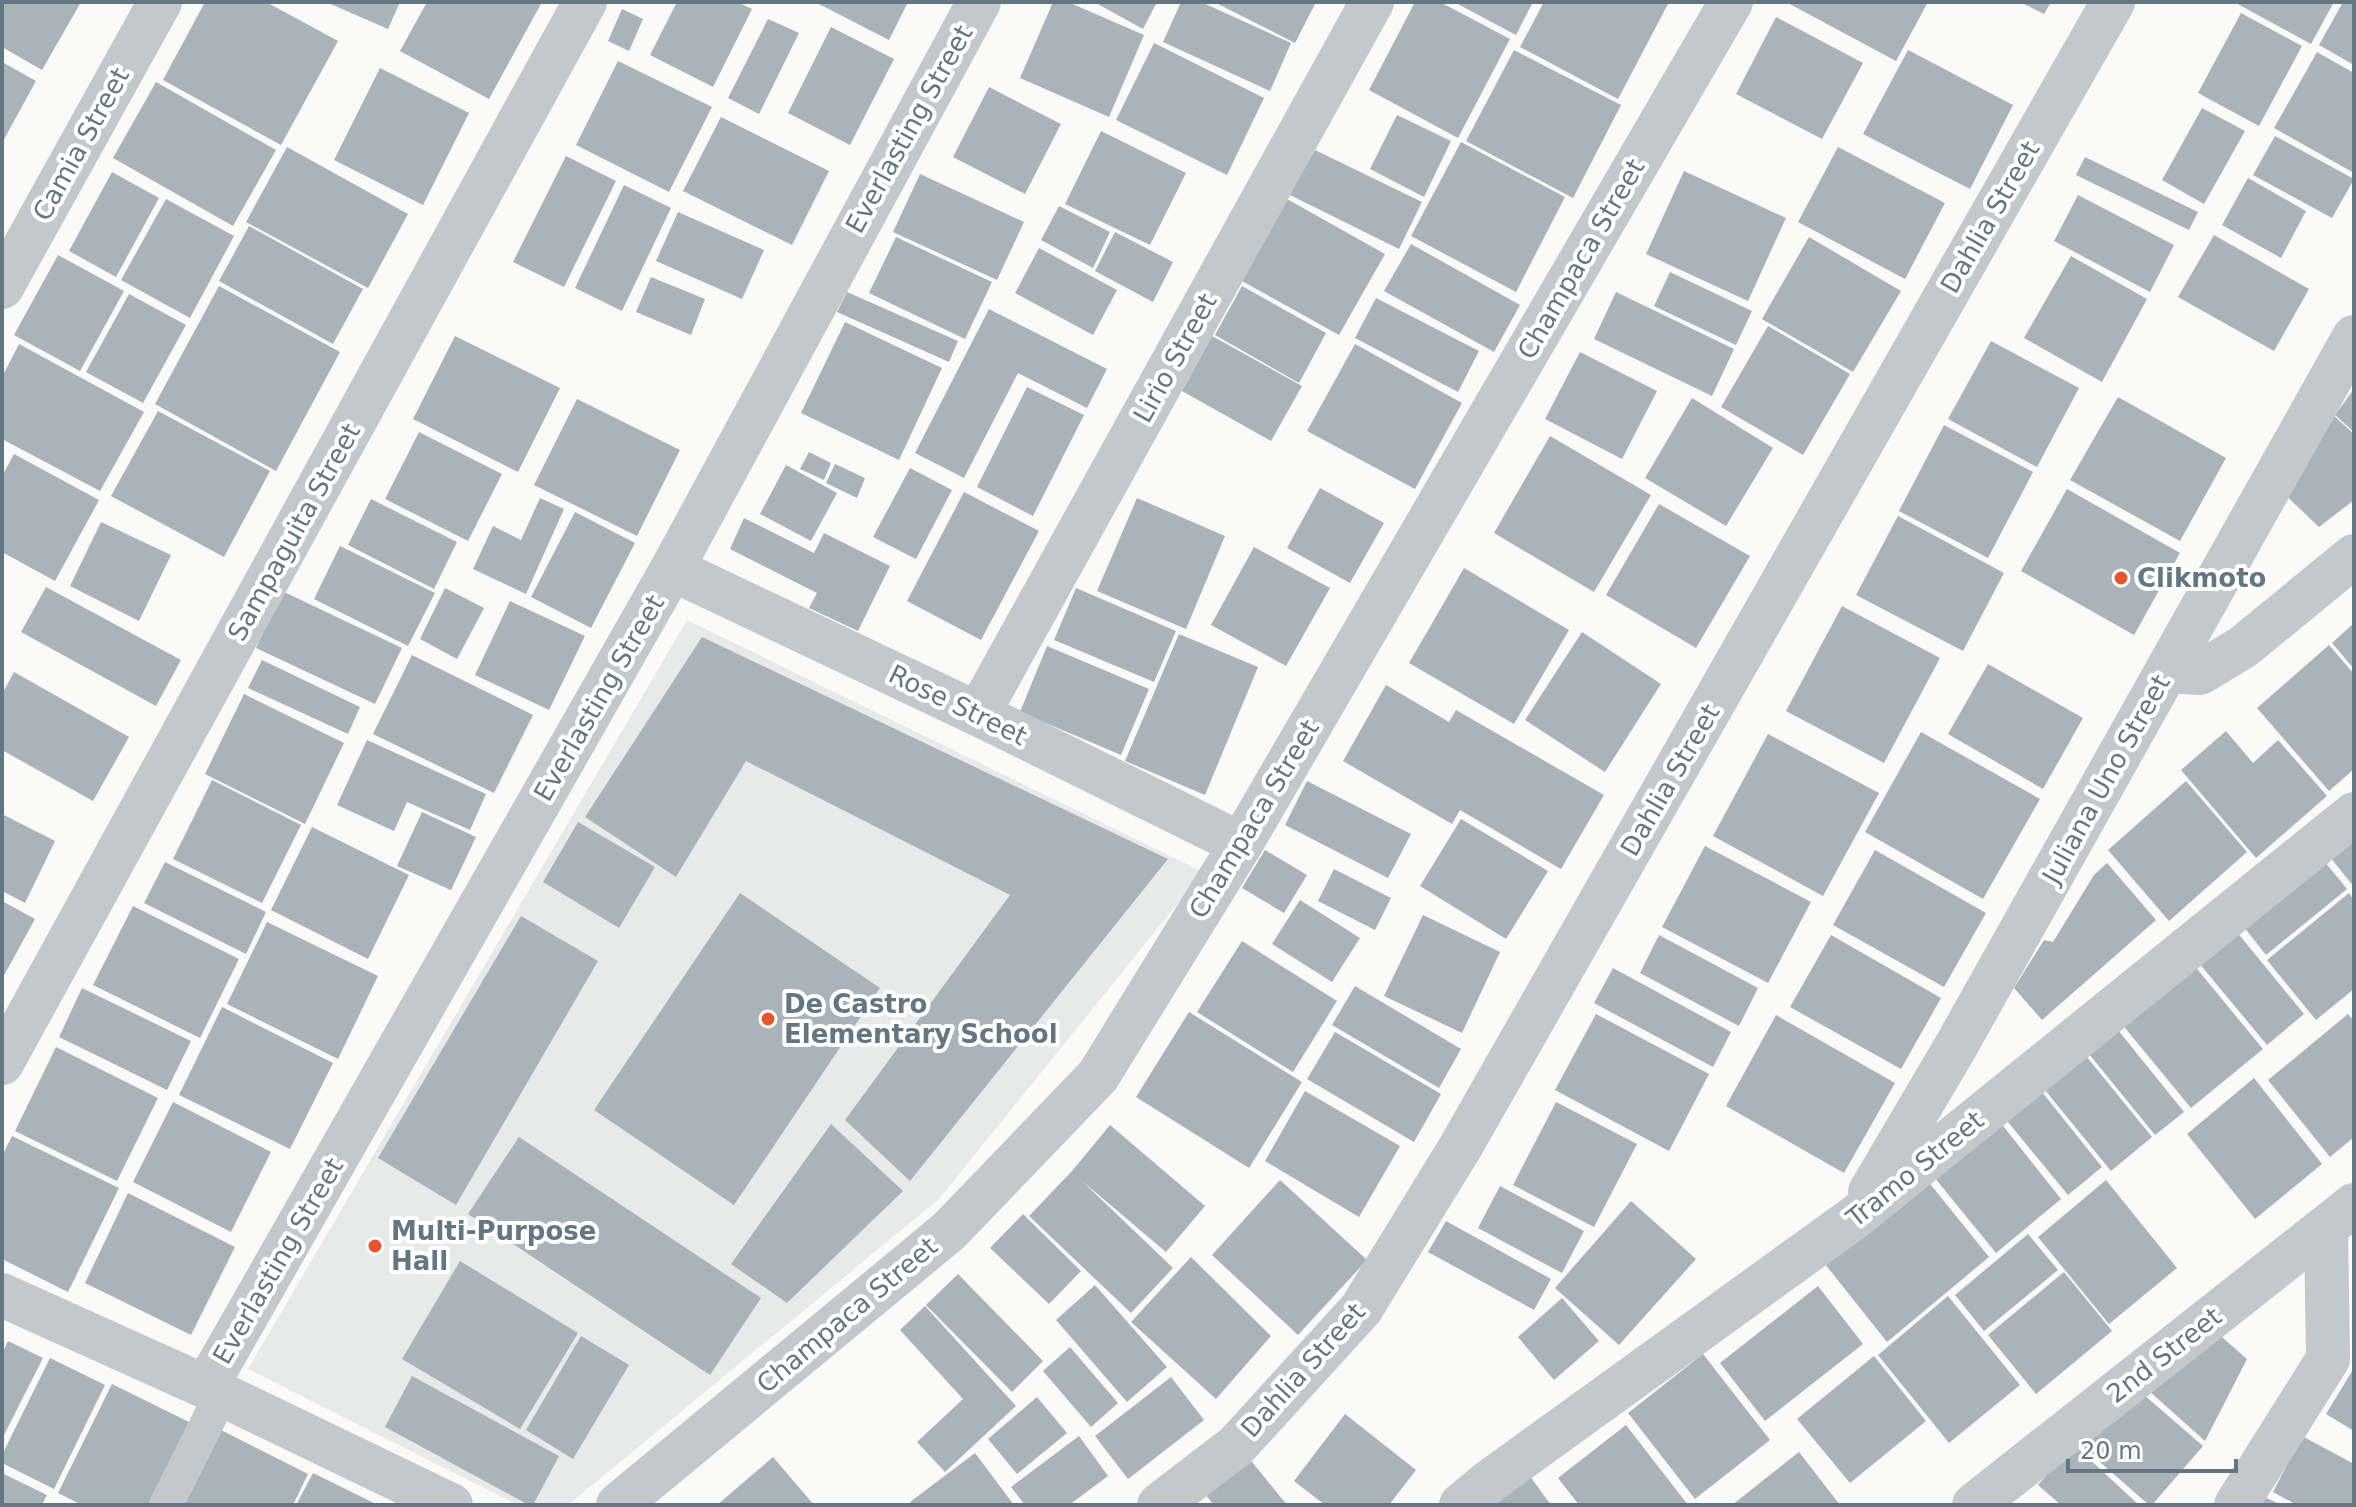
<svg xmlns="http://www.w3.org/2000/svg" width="2356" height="1507" viewBox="0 0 2356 1507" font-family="'DejaVu Sans',sans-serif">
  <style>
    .built { fill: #e8e9e9 }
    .building { fill: #aab3b9 }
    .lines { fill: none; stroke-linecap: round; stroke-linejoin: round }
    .lane { stroke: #c3c8cc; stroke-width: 34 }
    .street { stroke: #c3c8cc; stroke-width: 44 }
    .poi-dot { fill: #e4572e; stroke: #fff; stroke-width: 3 }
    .labels { text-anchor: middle; stroke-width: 8; stroke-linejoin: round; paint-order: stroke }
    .street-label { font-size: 26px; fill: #657683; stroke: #fff }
    .poi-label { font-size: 26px; font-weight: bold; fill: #657683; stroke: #fff; text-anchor: start }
  </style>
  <rect width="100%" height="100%" fill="#fafaf8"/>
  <path class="built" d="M687,620l516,252 -264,327 -371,306h-50l-270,-136z"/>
  <g class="building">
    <path d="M2,2h79l-39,68 -40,-23z"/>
    <path d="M205,2h61l72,39 -57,104 -118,-65z"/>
    <path d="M326,2h74l-12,27z"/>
    <path d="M427,2h115l-53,97 -89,-48z"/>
    <path d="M677,2h60l15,7 -39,78 -63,-32z"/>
    <path d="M815,2h93l-19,38z"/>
    <path d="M1053,2h15l76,33 -35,82 -89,-39z"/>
    <path d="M1094,2h63l-14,27z"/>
    <path d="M1181,2h20l90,41 -21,48 -107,-49z"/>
    <path d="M1214,2h102l-21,41z"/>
    <path d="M1415,2h25l70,37 -52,99 -89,-48z"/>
    <path d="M1454,2h79l-17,33z"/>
    <path d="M1544,2h120l4,2 -50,95 -98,-52z"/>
    <path d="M1786,2h142l-32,59z"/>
    <path d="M2020,2h31l-7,12z"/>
    <path d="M2234,2h100l-23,42z"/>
    <path d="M2343,2h11v63l-35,-20z"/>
    <path d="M622,9l21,10 -14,32 -21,-10z"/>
    <path d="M2241,13l61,33 -43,80 -61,-33z"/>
    <path d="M1776,17l87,46 -41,76 -86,-45z"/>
    <path d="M768,19l31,14 -40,81 -31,-16z"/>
    <path d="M831,27l63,32 -44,86 -62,-32z"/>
    <path d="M1154,43l110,55 -37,77 -111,-55z"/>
    <path d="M1514,50l107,55 -48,93 -107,-57z"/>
    <path d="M1908,50l105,55 -43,84 -107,-55z"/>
    <path d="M2317,52l37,21v100l-80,-45z"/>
    <path d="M618,61l94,46 -43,85 -93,-47z"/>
    <path d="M2,62l34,19 -34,62z"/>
    <path d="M380,68l89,45 -46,92 -89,-45z"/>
    <path d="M156,82l120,68 -43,76 -120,-68z"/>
    <path d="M989,87l72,37 -36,70 -72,-37z"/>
    <path d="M2202,108l43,23 -41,73 -42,-24z"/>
    <path d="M1397,115l54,26 -27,56 -54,-28z"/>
    <path d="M721,117l108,54 -37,74 -109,-54z"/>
    <path d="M1101,131l85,42 -36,72 -85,-41z"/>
    <path d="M2275,136l79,43 -22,39 -79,-43z"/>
    <path d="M1461,142l104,55 -49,95 -105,-56z"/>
    <path d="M287,147l121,67 -40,74 -122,-66z"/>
    <path d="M1838,147l107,56 -40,76 -107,-57z"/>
    <path d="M1313,149l109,53 -23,47 -109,-54z"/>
    <path d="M566,156l50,25 -52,106 -51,-25z"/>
    <path d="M2085,157l113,55 -9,18 -113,-55z"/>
    <path d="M1684,171l102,47 -38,83 -102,-47z"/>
    <path d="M112,172l47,26 -43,79 -47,-26z"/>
    <path d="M920,174l104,48 -27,58 -104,-48z"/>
    <path d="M2248,178l58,33 -25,47 -59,-33z"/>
    <path d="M624,185l47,23 -49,103 -47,-23z"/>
    <path d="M2078,195l96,50 -24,47 -96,-51z"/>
    <path d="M166,199l68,37 -44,82 -69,-38z"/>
    <path d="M1287,199l98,55 -46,81 -97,-54z"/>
    <path d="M1059,206l51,26 -17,36 -52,-28z"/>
    <path d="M678,212l86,38 -22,49 -86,-38z"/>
    <path d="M249,226l114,63 -30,55 -114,-63z"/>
    <path d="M1115,232l58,30 -20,40 -58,-31z"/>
    <path d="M2214,235l95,54 -35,62 -96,-54z"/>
    <path d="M896,237l96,45 -27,57 -96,-46z"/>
    <path d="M1809,237l92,54 -48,81 -91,-53z"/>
    <path d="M1411,244l109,61 -26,47 -110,-61z"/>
    <path d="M1039,248l78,42 -24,45 -78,-42z"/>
    <path d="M58,255l66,36 -44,80 -66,-36z"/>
    <path d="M2071,256l76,43 -45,83 -78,-44z"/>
    <path d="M1670,272l82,39 -16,34 -82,-39z"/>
    <path d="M651,277l54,22 -14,36 -55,-23z"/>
    <path d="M219,286l121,66 -64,119 -121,-67z"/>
    <path d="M1242,286l84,47 -27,50 -84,-48z"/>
    <path d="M847,292l111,49 -9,21 -112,-50z"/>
    <path d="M1616,292l118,57 -22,47 -118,-57z"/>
    <path d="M129,294l57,31 -43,78 -57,-31z"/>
    <path d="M1376,298l103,53 -21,41 -103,-54z"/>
    <path d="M989,309l118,60 -20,39 -69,-35 -54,105 -49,-25z"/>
    <path d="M845,322l97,46 -43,92 -98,-47z"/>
    <path d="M1768,326l82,48 -47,81 -82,-48z"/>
    <path d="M455,336l105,52 -42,84 -105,-53z"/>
    <path d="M1212,336l90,50 -31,55 -89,-50z"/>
    <path d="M1991,341l88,47 -42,79 -89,-48z"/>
    <path d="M19,344l125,68 -44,79 -98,-52v-62z"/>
    <path d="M1355,344l107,59 -47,86 -108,-58z"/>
    <path d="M1580,352l77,39 -35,68 -77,-40z"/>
    <path d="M1027,387l57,28 -51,101 -56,-29z"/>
    <path d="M2354,389v43l-19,-17z"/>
    <path d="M2118,397l108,61 -46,83 -110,-61z"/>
    <path d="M1692,398l81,50 -47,78 -81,-48z"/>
    <path d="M577,399l103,51 -43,86 -103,-51z"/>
    <path d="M158,411l112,60 -46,86 -113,-61z"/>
    <path d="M2334,416l20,18v66l-35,27 -43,-41z"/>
    <path d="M1944,425l89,47 -45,86 -89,-47z"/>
    <path d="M419,432l83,42 -34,67 -83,-42z"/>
    <path d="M1550,436l101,59 -57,97 -100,-59z"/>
    <path d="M809,452l22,11 -7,17 -24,-11z"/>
    <path d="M14,454l85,46 -44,81 -53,-29v-76z"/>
    <path d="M835,464l30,14 -8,20 -31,-15z"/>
    <path d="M786,465l51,28 -26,48 -51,-27z"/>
    <path d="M910,468l42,22 -36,69 -43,-22z"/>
    <path d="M1320,488l64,35 -34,60 -63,-35z"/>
    <path d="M2067,489l113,64 -46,82 -113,-64z"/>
    <path d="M964,492l75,39 -58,109 -74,-39z"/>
    <path d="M540,498l24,11 -38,85 -53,-25 20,-43 28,14z"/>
    <path d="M1137,498l88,38 -39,93 -89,-38z"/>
    <path d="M371,499l86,43 -23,47 -86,-44z"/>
    <path d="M1659,504l91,52 -54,92 -90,-53z"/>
    <path d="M575,512l60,31 -44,85 -60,-31z"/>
    <path d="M1898,516l106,57 -41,78 -107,-56z"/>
    <path d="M744,518l70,35 10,-20 66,33 -32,65 -49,-23 8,-15 -87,-44z"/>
    <path d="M101,522l70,33 -32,66 -69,-35z"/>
    <path d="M340,546l95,47 -27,53 -94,-47z"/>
    <path d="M1254,547l76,41 -44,78 -75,-41z"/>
    <path d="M1464,568l105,62 -55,94 -105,-61z"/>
    <path d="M46,587l135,73 -25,46 -135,-74z"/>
    <path d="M445,588l39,20 -27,51 -37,-20z"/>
    <path d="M1076,588l100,43 -22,51 -100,-42z"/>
    <path d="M282,591l120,57 -27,56 -119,-56z"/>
    <path d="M510,601l75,35 -36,74 -74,-35z"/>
    <path d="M1842,606l98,52 -56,105 -98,-52z"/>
    <path d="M2354,623v46l-22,-26z"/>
    <path d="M1582,632l79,52 -56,88 -80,-52z"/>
    <path d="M1179,634l79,33 -53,128 -80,-34z"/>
    <path d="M702,637l466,222 -258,322 -65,-61 165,-225 -264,-134 -70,116 -91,-60z"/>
    <path d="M2329,645l25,29v95l-25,22 -72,-83z"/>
    <path d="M1047,646l102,43 -28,66 -101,-43z"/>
    <path d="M412,655l121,60 -39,78 -121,-59z"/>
    <path d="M262,660l98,47 -12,27 -100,-46z"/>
    <path d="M1988,664l95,54 -40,71 -95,-55z"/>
    <path d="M14,672l115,65 -36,64 -91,-51v-56z"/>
    <path d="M1386,685l63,37 7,-12 148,85 -43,74 -101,-59 -8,14 -109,-63z"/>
    <path d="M244,694l100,49 -39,81 -100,-50z"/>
    <path d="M2226,731l27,32 25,-23 49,56 -71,62 -75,-88z"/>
    <path d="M1921,732l119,67 -57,100 -118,-67z"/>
    <path d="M1768,734l111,59 -56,103 -110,-60z"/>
    <path d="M367,740l119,54 -16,36 -63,-28 -13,29 -57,-26z"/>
    <path d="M212,780l89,45 -39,78 -89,-44z"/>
    <path d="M1307,781l104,53 -23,44 -103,-53z"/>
    <path d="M2186,781l61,71 -78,69 -61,-71z"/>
    <path d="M422,812l54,25 -25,53 -54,-24z"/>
    <path d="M2,814l53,27 -30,62 -23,-12z"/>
    <path d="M1461,819l87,52 -42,68 -86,-53z"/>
    <path d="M2354,820v67l-32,-40z"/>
    <path d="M578,822l77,45 -36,61 -76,-46z"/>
    <path d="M312,827l97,48 -41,84 -97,-49z"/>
    <path d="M1705,846l106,56 -43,81 -106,-56z"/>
    <path d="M1265,850l42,25 -23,38 -42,-25z"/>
    <path d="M1875,850l111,63 -42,74 -111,-62z"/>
    <path d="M2316,851l31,38 -81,66 -30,-38z"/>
    <path d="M165,862l101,50 -20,42 -102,-51z"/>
    <path d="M2107,863l49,57 -114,100 -28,-32 30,-48 9,2 41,-67z"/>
    <path d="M1334,869l57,29 -16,32 -57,-29z"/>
    <path d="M740,893l140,95 -146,217 -140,-95z"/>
    <path d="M2349,893l5,7v89l-38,31 -49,-60z"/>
    <path d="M1300,900l60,38 -28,44 -60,-38z"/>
    <path d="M2,901l33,18 -33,60z"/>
    <path d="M133,906l106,53 -39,79 -107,-53z"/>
    <path d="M1423,915l77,37 -38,81 -78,-37z"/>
    <path d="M521,916l77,45 -142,244 -78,-47z"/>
    <path d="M267,922l111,54 -40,83 -111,-55z"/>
    <path d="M2232,926l72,88 -37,31 -73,-88z"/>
    <path d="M1659,935l99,53 -19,38 -99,-53z"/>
    <path d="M1831,935l110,63 -40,71 -111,-62z"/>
    <path d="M1242,941l95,60 -44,71 -96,-60z"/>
    <path d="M2193,964l70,85 -72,59 -70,-85z"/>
    <path d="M1613,968l118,64 -18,35 -119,-64z"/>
    <path d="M1355,986l106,63 -22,39 -107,-63z"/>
    <path d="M82,988l109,53 -24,49 -108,-53z"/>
    <path d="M222,1007l111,56 -43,86 -111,-54z"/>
    <path d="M1189,1012l113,70 -53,86 -113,-71z"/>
    <path d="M1596,1014l113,60 -40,77 -114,-61z"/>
    <path d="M2348,1014l6,7v116l-24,20 -62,-77z"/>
    <path d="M1776,1015l119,68 -51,90 -118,-67z"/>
    <path d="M2114,1025l70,87 -29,23 -70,-86z"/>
    <path d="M1335,1032l106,62 -27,48 -107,-63z"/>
    <path d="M2077,1045l75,92 -41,34 -75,-92z"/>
    <path d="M56,1047l102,51 -41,83 -102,-50z"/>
    <path d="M2254,1078l68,86 -67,55 -68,-85z"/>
    <path d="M2038,1087l64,80 -34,28 -65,-79z"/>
    <path d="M1305,1091l95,55 -41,71 -94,-56z"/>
    <path d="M173,1102l98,50 -40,80 -98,-50z"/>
    <path d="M1556,1102l81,42 -43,83 -81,-42z"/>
    <path d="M2000,1122l61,77 -65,54 -62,-76z"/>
    <path d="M831,1124l72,67 -116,112 -56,-39z"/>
    <path d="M1110,1125l95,81 -39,46 -85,-72 92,88 -42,45 -102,-97 43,-45z"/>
    <path d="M12,1136l107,52 -51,104 -66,-33v-103z"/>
    <path d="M519,1137l242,161 -51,77 -242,-161z"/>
    <path d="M1280,1180l87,80 -69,75 -86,-80z"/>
    <path d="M1927,1180l62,77 -102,85 -62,-78z"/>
    <path d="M2106,1180l71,88 -68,56 -71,-87z"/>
    <path d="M1500,1186l84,45 -22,42 -84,-45z"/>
    <path d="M128,1193l107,54 -44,88 -106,-52z"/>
    <path d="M1631,1201l65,58 -77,86 -64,-57z"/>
    <path d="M1023,1214l58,57 -32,33 -59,-56z"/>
    <path d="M1446,1221l105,58 -17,31 -106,-58z"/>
    <path d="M2028,1234l30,36 -74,61 -29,-36z"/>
    <path d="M1191,1257l80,79 -55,63 -85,-77z"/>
    <path d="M460,1261l118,72 -58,96 -118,-70z"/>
    <path d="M2064,1272l48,59 -76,63 -48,-59z"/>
    <path d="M958,1274l85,87 -31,31 -86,-87z"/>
    <path d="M1095,1285l72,82 -40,35 -71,-82z"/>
    <path d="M1818,1286l45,58 -98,77 -45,-58z"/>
    <path d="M1948,1296l72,89 -71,58 -71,-88z"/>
    <path d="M1562,1298l37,43 -45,39 -36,-43z"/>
    <path d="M925,1306l91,100 -71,66 -28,-30 46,-43 -63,-69z"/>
    <path d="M2207,1324l40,35 -42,82 -57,-51z"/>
    <path d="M581,1336l48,29 -56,94 -47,-29z"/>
    <path d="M8,1341l35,17 -41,81v-85z"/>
    <path d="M1070,1347l48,56 -27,24 -48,-56z"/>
    <path d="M1703,1354l67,86 -75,59 -67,-86z"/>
    <path d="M1874,1356l52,65 -76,62 -53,-64z"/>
    <path d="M50,1358l55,27 -51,104 -52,-26v-8z"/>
    <path d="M2354,1368v63l-28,-17z"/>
    <path d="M412,1376l147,80 -26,49h-4l-144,-78z"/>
    <path d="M1171,1377l33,43 -76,59 -33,-43z"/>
    <path d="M112,1384l79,39 -40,82h-69l-24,-12z"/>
    <path d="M2136,1388l67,58 -51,59h-3l-65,-57z"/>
    <path d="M1037,1397l30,36 -50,41 -29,-35z"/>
    <path d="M1345,1414l71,56 -27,35h-64l-31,-24z"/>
    <path d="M1626,1425l62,80h-109l-21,-27z"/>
    <path d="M217,1428l91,46 -15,31h-114z"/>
    <path d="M1079,1436l29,40 -39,29h-44l-14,-18z"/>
    <path d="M2302,1436l52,28v41h-57l-24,-13z"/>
    <path d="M2073,1444l66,61h-78l-23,-20z"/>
    <path d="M1799,1452l41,53h-108z"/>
    <path d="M975,1453l39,52h-101l-3,-3z"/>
    <path d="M773,1457l41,48h-97z"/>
    <path d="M1248,1457l39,48h-73l-10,-12z"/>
    <path d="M1524,1468l27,37h-78z"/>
    <path d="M2,1473l45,22 -5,10h-40z"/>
    <path d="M313,1473l65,32h-82z"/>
    <path d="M2262,1496l20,9h-24z"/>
  </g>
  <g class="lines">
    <path class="lane" d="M166,1505l55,-110"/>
    <g class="street">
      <path d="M2,287l158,-285"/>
      <path d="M672,569l306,145 263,130"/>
      <path d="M2167,671l33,2 43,-26 111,-91"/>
      <path d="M978,714l394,-712"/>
      <path d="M2,1063l583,-1061"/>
      <path d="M1870,1192l86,-146 398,-709"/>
      <path d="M2,1295l204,92 245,118"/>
      <path d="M206,1387l466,-818 307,-567"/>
      <path d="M618,1505l331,-274 149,-155 143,-232 490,-842"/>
      <path d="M1159,1505l77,-59 125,-137 100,-163 652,-1144"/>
      <path d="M1461,1505l29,-24 364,-263 500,-404"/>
      <path d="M1974,1505l380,-300"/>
      <path d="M2236,1505l92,-146 -2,-131"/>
    </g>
  </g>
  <g class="poi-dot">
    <circle cx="2121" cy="578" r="8"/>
    <circle cx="768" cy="1019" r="8"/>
    <circle cx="375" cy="1246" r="8"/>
  </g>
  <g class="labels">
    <g class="street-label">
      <text transform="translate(909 129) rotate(-61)" y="9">Everlasting Street</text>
      <text transform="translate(81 144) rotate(-61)" y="9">Camia Street</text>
      <text transform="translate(1990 217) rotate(-60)" y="9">Dahlia Street</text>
      <text transform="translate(1581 259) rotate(-60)" y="9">Champaca Street</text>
      <text transform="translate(1175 358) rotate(-61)" y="9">Lirio Street</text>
      <text transform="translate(294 532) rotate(-61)" y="9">Sampaguita Street</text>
      <text transform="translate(599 698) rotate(-60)" y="9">Everlasting Street</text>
      <text transform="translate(958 705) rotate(26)" y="9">Rose Street</text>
      <text transform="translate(2106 779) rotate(-61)" y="9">Juliana Uno Street</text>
      <text transform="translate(1670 780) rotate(-60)" y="9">Dahlia Street</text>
      <text transform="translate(1254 819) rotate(-59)" y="9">Champaca Street</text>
      <text transform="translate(1915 1169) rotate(-39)" y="9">Tramo Street</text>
      <text transform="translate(278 1261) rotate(-60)" y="9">Everlasting Street</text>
      <text transform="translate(847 1315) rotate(-40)" y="9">Champaca Street</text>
      <text transform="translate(2164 1355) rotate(-38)" y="9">2nd Street</text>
      <text transform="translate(1303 1370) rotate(-48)" y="9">Dahlia Street</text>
    </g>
    <g class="poi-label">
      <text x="2137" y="587">Clikmoto</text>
      <text x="784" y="1013">De Castro<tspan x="784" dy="30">Elementary School</tspan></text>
      <text x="391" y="1240">Multi-Purpose<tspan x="391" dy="30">Hall</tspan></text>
    </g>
  </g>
  <rect width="2356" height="1507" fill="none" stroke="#657683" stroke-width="8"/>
  <path d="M2068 1459v12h168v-12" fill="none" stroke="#657683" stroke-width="4"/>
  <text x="2080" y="1459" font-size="24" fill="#657683" stroke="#ffffff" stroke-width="6" paint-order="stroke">20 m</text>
</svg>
